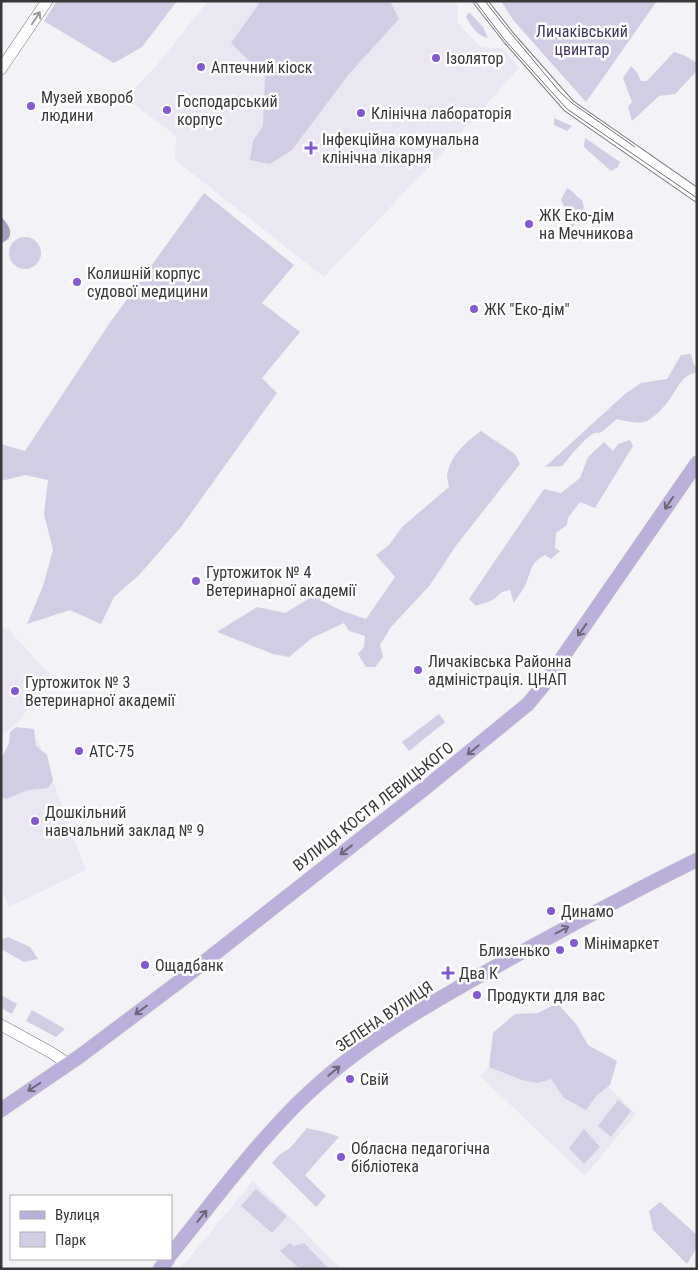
<svg xmlns="http://www.w3.org/2000/svg" width="698" height="1270" viewBox="0 0 698 1270" font-family="'Roboto Condensed',sans-serif">
  <style>
    .built { fill: #eae7f3 }
    .green { fill: #d2cde4 }
    .water { fill: #a59ebd }
    .lines { fill: none; stroke-linecap: round; stroke-linejoin: round }
    .tertiary-casing { stroke: #7a797d; stroke-width: 12 }
    .secondary-casing { stroke: #7a797d; stroke-width: 14 }
    .primary-casing { stroke: #cfcfcf; stroke-width: 15 }
    .tertiary { stroke: #fff; stroke-width: 11 }
    .secondary { stroke: #fff; stroke-width: 12 }
    .primary { stroke: #bbafdb; stroke-width: 14 }
    .tram { stroke: #727173; stroke-width: 1 }
    .oneway { stroke: #9c9b9c }
    .oneway2 { stroke: #6c677a }
    .poi-dot { fill: #8259d3; stroke: #fff; stroke-width: 2 }
    .labels { text-anchor: middle; stroke-width: 5; stroke-linejoin: round; paint-order: stroke }
    .park-label { font-size: 16px; fill: #413560; stroke: #fff }
    .poi-label { font-size: 16px; fill: #383739; stroke: #fff; text-anchor: start }
    .street-label { font-size: 16px; fill: #383739; stroke: #fff }
  </style>
  <rect width="100%" height="100%" fill="#f3f2f6"/>
  <g class="built">
    <path d="M208,1h250l-1,21 24,25 22,2 16,19 -60,67 -135,142 -149,-117 1,-24 -49,-37 5,-8 24,-25z"/>
    <path d="M1,626l7,3 42,46 -29,44 -20,18z"/>
    <path d="M23,733l15,8 48,129 -77,37 -8,-18v-116z"/>
    <path d="M537,1016l99,98 -51,62 -105,-100z"/>
    <path d="M253,1181l43,42 45,46h-161z"/>
  </g>
  <g class="green">
    <path d="M57,1h120l-35,46 -28,16 -70,-42z"/>
    <path d="M261,1h129l9,18 -50,55 -57,76 -22,14 -20,-4 3,-19 10,-15 2,-49 -34,-34z"/>
    <path d="M501,1h156l-71,101 -72,-81z"/>
    <path d="M468,13h2l13,14 5,11c-11,-2 -16,-11 -22,-21z"/>
    <path d="M674,52l10,3 13,8 -2,10 -20,21 -16,2 -27,25 -4,-14 4,-5 -9,-24 8,-12 6,6 4,9h6z"/>
    <path d="M554,118l18,8 -5,5 -13,-6z"/>
    <path d="M585,138l35,24 -2,5 -7,4 -27,-24z"/>
    <path d="M567,188c7,3 9,9 15,12l2,8 -11,19 -7,-6 -1,-13 -4,-8z"/>
    <path d="M204,193l90,72 -32,38 38,29 -38,46 15,15 -96,134 -41,47 -26,23 -13,27 -31,-14 -43,14 16,-38 10,-36 -9,-36 4,-34 -23,-5 -24,6v-37l24,7 84,-127z"/>
    <circle cx="25" cy="253" r="16"/>
    <path d="M691,354l3,11 3,3v5c-14,0 -20,16 -27,26 -5,7 -15,18 -23,22 -9,4 -21,0 -30,-2 -5,4 -11,10 -16,13 -6,3 -2,-1 -8,2 -7,3 -26,25 -30,32l-18,1 80,-73 16,-11 26,-4 14,-24z"/>
    <path d="M481,431l34,23 5,10 -65,83 -25,38 -39,42 -11,18 3,12 -8,10h-9l-8,-13 6,-7 1,-11 -16,-5 -5,-8 -32,15 -23,19 -16,-3 -56,-22 40,-25 28,6 28,-17 27,14 26,9 29,-42 -19,-22 13,-10 13,-18 47,-40c-1,-5 -3,-11 -1,-16 4,-17 19,-30 33,-40z"/>
    <path d="M630,440l3,6 -38,62 -15,-6 -12,16 -1,7 -11,8 -1,15 5,3 -9,8 -6,-4c-14,8 -13,13 -18,26 -3,8 -9,15 -13,22l-4,-13 -8,2 -9,8 -17,6 -7,-7 75,-110 17,4 19,-15 8,-21 16,-15 9,9 5,-7z"/>
    <path d="M439,714l6,8 -36,29 -7,-9z"/>
    <path d="M16,727l18,2 2,17 11,9 6,25 -5,8 -20,2 -22,9 -5,-2v-38l8,-16 1,-11z"/>
    <path d="M8,937l22,10 8,12 -14,3 -23,-13v-9z"/>
    <path d="M1,995l16,9 -5,10 -11,-6z"/>
    <path d="M557,1003l19,21 12,21 29,16 -7,24 -14,11 -10,14 -22,-12 -13,-19 -13,4 -16,-3 -33,-13 4,-34 22,-19 23,-1z"/>
    <path d="M32,1010l33,19 -9,8 -30,-16z"/>
    <path d="M618,1100l13,11 -20,26 -13,-11z"/>
    <path d="M307,1128c11,3 21,4 32,9l-34,38 21,21 -10,11 -44,-44 7,-8 11,-7z"/>
    <path d="M584,1129l16,18 -16,17 -15,-16z"/>
    <path d="M256,1189l31,27 -15,17 -31,-27z"/>
    <path d="M660,1202l37,33v12l-10,17 -34,-34 -4,-19z"/>
    <path d="M290,1243l4,3 10,-3 25,26h-29l-20,-18z"/>
  </g>
  <path class="water" d="M1,217c9,8 15,21 0,26z"/>
  <g class="lines">
    <defs>
      <g id="tertiary">
        <path d="M1,69l46,-68"/>
        <path d="M1,1025l51,28 16,11"/>
      </g>
      <path id="secondary" d="M480,1l29,37 60,68 128,89"/>
      <g id="primary">
        <path d="M1,1110l79,-54 100,-75 244,-192 104,-85 14,-17 155,-224"/>
        <path d="M171,1254c41,-51 80,-104 126,-150 62,-62 140,-105 216,-147 60,-33 122,-67 184,-97"/>
        <path d="M160,1269l8,-10"/>
      </g>
    </defs>
    <use href="#tertiary" class="tertiary-casing"/>
    <use href="#secondary" class="secondary-casing"/>
    <use href="#primary" class="primary-casing"/>
    <use href="#tertiary" class="tertiary"/>
    <use href="#secondary" class="secondary"/>
    <use href="#primary" class="primary"/>
    <g class="tram">
      <path d="M475,1l29,38 63,70 130,89"/>
      <path d="M485,1l18,23 56,67 13,12 63,44"/>
    </g>
  </g>
  <defs><path id="oneway-shaft" d="M-6 0H5M1.5-3L5.5 0L1.5 3" fill="none" stroke-width="1.6" stroke-linecap="round" stroke-linejoin="round" transform="scale(1.25)"/></defs>
  <use class="oneway" href="#oneway-shaft" transform="translate(36 18) rotate(-56)"/>
  <g class="oneway2">
    <use href="#oneway-shaft" transform="translate(669 503) rotate(124)"/>
    <use href="#oneway-shaft" transform="translate(582 630) rotate(125)"/>
    <use href="#oneway-shaft" transform="translate(473 750) rotate(141)"/>
    <use href="#oneway-shaft" transform="translate(346 850) rotate(142)"/>
    <use href="#oneway-shaft" transform="translate(562 930) rotate(-28)"/>
    <use href="#oneway-shaft" transform="translate(141 1010) rotate(143)"/>
    <use href="#oneway-shaft" transform="translate(334 1071) rotate(-40)"/>
    <use href="#oneway-shaft" transform="translate(34 1087) rotate(146)"/>
    <use href="#oneway-shaft" transform="translate(202 1216) rotate(-51)"/>
  </g>
  <g class="poi-dot">
    <circle cx="436" cy="58" r="5"/>
    <circle cx="201" cy="67" r="5"/>
    <circle cx="31" cy="106" r="5"/>
    <circle cx="167" cy="110" r="5"/>
    <circle cx="361" cy="113" r="5"/>
    <path d="M308.5 140.5h5v5h5v5h-5v5h-5v-5h-5v-5h5z"/>
    <circle cx="529" cy="224" r="5"/>
    <circle cx="77" cy="282" r="5"/>
    <circle cx="474" cy="309" r="5"/>
    <circle cx="196" cy="581" r="5"/>
    <circle cx="418" cy="670" r="5"/>
    <circle cx="15" cy="691" r="5"/>
    <circle cx="79" cy="751" r="5"/>
    <circle cx="35" cy="821" r="5"/>
    <circle cx="551" cy="911" r="5"/>
    <circle cx="574" cy="943" r="5"/>
    <circle cx="560" cy="950" r="5"/>
    <circle cx="145" cy="965" r="5"/>
    <path d="M445.5 965.5h5v5h5v5h-5v5h-5v-5h-5v-5h5z"/>
    <circle cx="477" cy="995" r="5"/>
    <circle cx="350" cy="1079" r="5"/>
    <circle cx="341" cy="1157" r="5"/>
  </g>
  <g class="labels">
    <g class="park-label">
      <text x="582" y="37">Личаківський<tspan x="582" dy="18">цвинтар</tspan></text>
    </g>
    <g class="poi-label">
      <text x="446" y="64">Ізолятор</text>
      <text x="211" y="73">Аптечний кіоск</text>
      <text x="41" y="103">Музей хвороб<tspan x="41" dy="18">людини</tspan></text>
      <text x="177" y="107">Господарський<tspan x="177" dy="18">корпус</tspan></text>
      <text x="371" y="119">Клінічна лабораторія</text>
      <text x="322" y="145">Інфекційна комунальна<tspan x="322" dy="18">клінічна лікарня</tspan></text>
      <text x="539" y="221">ЖК Еко-дім<tspan x="539" dy="18">на Мечникова</tspan></text>
      <text x="87" y="279">Колишній корпус<tspan x="87" dy="18">судової медицини</tspan></text>
      <text x="484" y="315">ЖК "Еко-дім"</text>
      <text x="206" y="578">Гуртожиток № 4<tspan x="206" dy="18">Ветеринарної академії</tspan></text>
      <text x="428" y="667">Личаківська Районна<tspan x="428" dy="18">адміністрація. ЦНАП</tspan></text>
      <text x="25" y="688">Гуртожиток № 3<tspan x="25" dy="18">Ветеринарної академії</tspan></text>
      <text x="89" y="757">АТС-75</text>
      <text x="45" y="818">Дошкільний<tspan x="45" dy="18">навчальний заклад № 9</tspan></text>
      <text x="561" y="917">Динамо</text>
      <text x="584" y="949">Мінімаркет</text>
      <text x="550" y="956" text-anchor="end">Близенько</text>
      <text x="155" y="971">Ощадбанк</text>
      <text x="459" y="979">Два К</text>
      <text x="487" y="1001">Продукти для вас</text>
      <text x="360" y="1085">Свій</text>
      <text x="351" y="1154">Обласна педагогічна<tspan x="351" dy="18">бібліотека</tspan></text>
    </g>
    <g class="street-label">
      <text transform="translate(373 806) rotate(-38)" y="6">ВУЛИЦЯ КОСТЯ ЛЕВИЦЬКОГО</text>
      <text transform="translate(384 1016) rotate(-34)" y="6">ЗЕЛЕНА ВУЛИЦЯ</text>
    </g>
  </g>
  <rect width="698" height="1270" fill="none" stroke="#383739" stroke-width="5"/>
  <rect x="10" y="1195" width="162" height="65" fill="#ffffff" stroke="#afafb0"/>
  <rect x="20" y="1211" width="25" height="8" fill="#bbafdb" stroke="#afafb0"/>
  <text x="55" y="1220" font-size="15" fill="#383739">Вулиця</text>
  <rect x="20" y="1232" width="25" height="15" fill="#d2cde4" stroke="#afafb0"/>
  <text x="55" y="1245" font-size="15" fill="#383739">Парк</text>
</svg>
